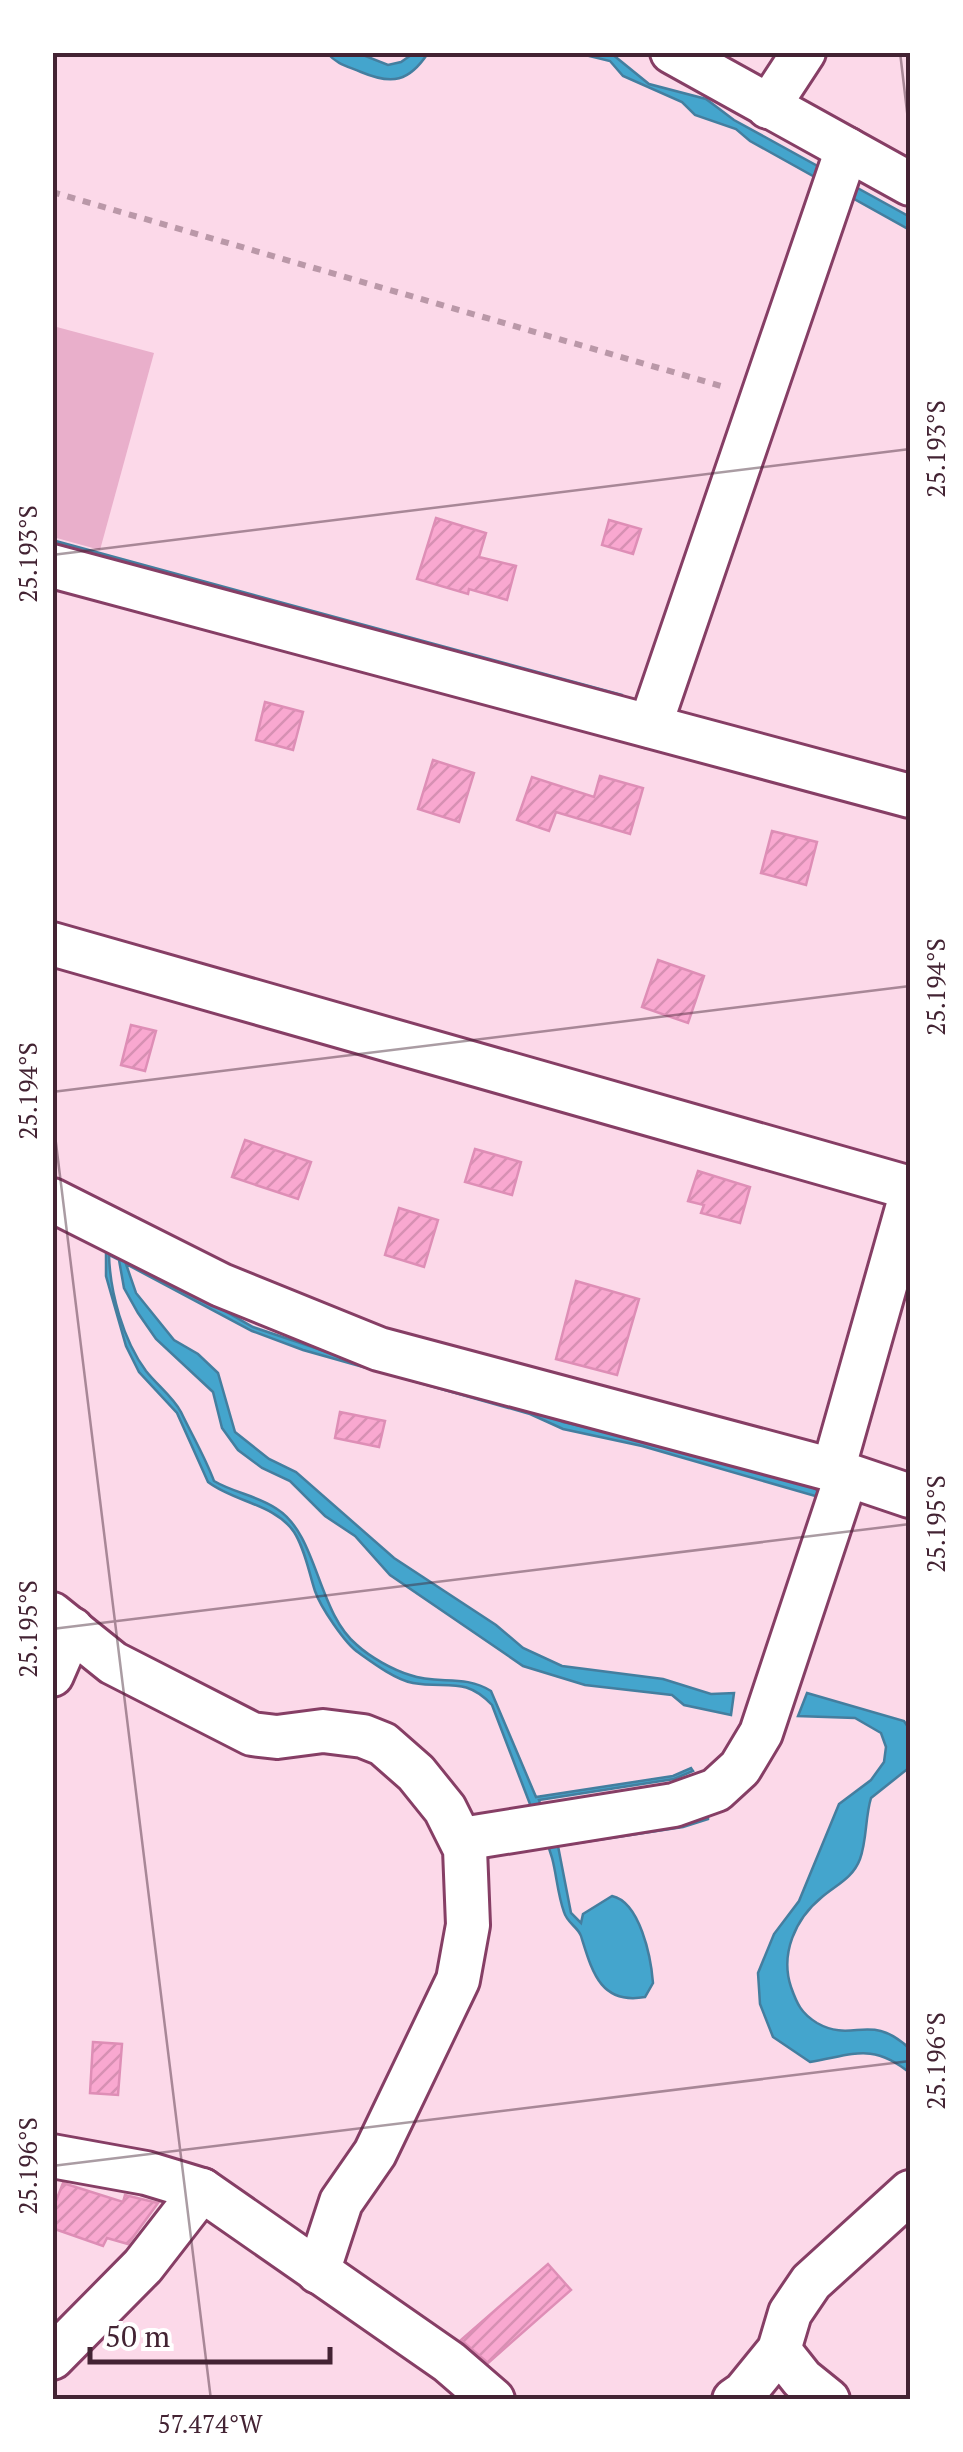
<svg xmlns="http://www.w3.org/2000/svg" width="963" height="2452" viewBox="0 0 963 2452" font-family="'PT Serif',serif">
  <style>
    .green { fill: #e9afcb }
    .water { fill: #44a5cd; stroke: #447e9f; stroke-width: 2.5 }
    .building { fill: url(#building-hatch); stroke: #de8eb6; stroke-width: 2.5 }
    .lines { fill: none; stroke-linecap: round; stroke-linejoin: round }
    .minor-casing { stroke: #863e65; stroke-width: 48 }
    .path { stroke: #ba98a8; stroke-width: 6; stroke-dasharray: 8 8; stroke-linecap: butt }
    .minor { stroke: #fff; stroke-width: 42 }
    .ticks { fill: none; stroke: #432333; stroke-width: 2.5; stroke-opacity: 0.45 }
    .neatline { fill: none; stroke: #432333; stroke-width: 4 }
    .ticks-label { font-size: 25px; text-anchor: middle; fill: #432333 }
  </style>
  <defs>
    <pattern id="building-hatch" width="6" height="6" patternUnits="userSpaceOnUse" patternTransform="scale(2.5)"><rect width="6" height="6" fill="#f9a8d0"/><path d="M-1 1l2-2M0 6l6-6M5 7l2-2" fill="none" stroke="#d790b3"/></pattern>
  </defs>
  <rect width="100%" height="100%" fill="#fcd9e9"/>
  <path class="green" d="M53,326l101,27 -54,197 -47,-13z"/>
  <g class="water">
    <path d="M327,53h31l30,12 13,-3 13,-9h14c-19,29 -36,32 -67,19 -14,-6 -23,-7 -34,-19z"/>
    <path d="M577,53l35,1 37,30 57,15 28,21 176,97v13l-160,-89 -14,-12 -41,-14 -13,-13 -59,-26 -13,-15z"/>
    <path d="M52,540l570,155v3l-569,-153z"/>
    <path d="M68,1231l103,49 82,47 101,34 189,51 20,10 73,16 176,49 11,7 -1,4 -180,-52 -79,-17 -33,-15 -227,-64 -51,-19 -126,-67 10,29 38,47 24,14 20,19 17,59 34,27 27,13 98,86 102,67 27,23 39,18 101,13 48,15 23,-1 -3,22 -47,-10 -12,-10 -87,-10 -62,-19 -133,-91 -35,-39 -30,-20 -35,-35 -28,-13 -24,-18 -16,-22 -9,-36 -57,-53 -18,-26 -14,-25 -5,-28 -10,-5c1,37 14,85 37,116 11,14 27,26 35,41 11,23 24,45 33,69 20,12 45,15 63,28 41,26 40,103 80,136 13,12 36,25 53,30 28,10 54,-1 81,16l45,106 137,-21 18,-8 2,3 -19,8 -135,21 4,11 -10,1 -41,-107c-27,-29 -45,-16 -79,-22 -17,-3 -40,-20 -54,-30 -14,-9 -39,-47 -44,-62 -6,-18 -10,-42 -21,-59 -19,-28 -60,-30 -86,-50l-31,-69 -38,-41 -13,-26 -20,-70v-24z"/>
    <path d="M807,1693l97,28 6,9v37l-39,31c-6,20 -4,42 -11,61 -7,19 -24,26 -38,38 -27,22 -42,57 -31,90 6,17 10,26 26,36 37,21 53,-12 93,26v24c-38,-31 -57,-18 -100,-11l-37,-25 -13,-33 -2,-31 16,-39 25,-33 40,-97 32,-24 13,-18 2,-15 -5,-14 -26,-15 -57,-2z"/>
    <path d="M708,1817v2l-25,8 -125,19 13,67 10,10 2,-9 29,-18c28,6 39,61 41,87l-8,14c-45,8 -53,-26 -64,-61 -3,-9 -14,-13 -17,-24 -9,-25 -7,-51 -20,-75l140,-14z"/>
  </g>
  <g class="building">
    <path d="M436,518l50,15 -7,24 37,9 -9,34 -38,-11 -1,5 -51,-15z"/>
    <path d="M609,520l32,9 -8,25 -31,-9z"/>
    <path d="M265,702l38,10 -10,38 -37,-10z"/>
    <path d="M433,760l41,13 -15,49 -41,-13z"/>
    <path d="M600,776l43,12 -13,46 -74,-22 -7,19 -32,-11 15,-43 62,20z"/>
    <path d="M772,831l45,11 -11,43 -45,-12z"/>
    <path d="M658,960l46,16 -16,47 -46,-16z"/>
    <path d="M131,1025l25,6 -11,40 -24,-6z"/>
    <path d="M245,1140l66,22 -13,37 -66,-22z"/>
    <path d="M475,1149l46,13 -9,33 -47,-13z"/>
    <path d="M698,1171l52,16 -10,36 -39,-10 3,-8 -16,-4z"/>
    <path d="M399,1208l39,12 -14,47 -39,-12z"/>
    <path d="M576,1281l63,18 -22,76 -61,-16z"/>
    <path d="M340,1412l45,9 -6,26 -44,-9z"/>
    <path d="M93,2042l29,2 -4,51 -28,-2z"/>
    <path d="M63,2183l60,19 2,-7 33,8 -30,41 -21,-6 -4,8 -51,-18v-17z"/>
    <path d="M548,2264l23,26 -83,73 -27,-23z"/>
  </g>
  <g class="lines">
    <defs>
      <g id="minor">
        <path d="M672,52l238,132"/>
        <path d="M768,107l36,-55"/>
        <path d="M52,566l858,230"/>
        <path d="M650,726l197,-577"/>
        <path d="M52,944l858,244"/>
        <path d="M52,1200l169,85 158,64 454,121 77,26"/>
        <path d="M833,1470l77,-272"/>
        <path d="M52,1614l61,49 139,71 25,3 46,-6 40,5 20,8 33,29 29,36 20,40 3,76 -10,55 -83,173 -34,49 -23,70"/>
        <path d="M52,1675l20,-46"/>
        <path d="M462,1839l212,-34 42,-15 24,-22 21,-35 85,-256"/>
        <path d="M52,2156l94,17 56,17 247,172 44,38"/>
        <path d="M779,2350l23,29 26,21"/>
        <path d="M52,2358l91,-92 59,-76"/>
        <path d="M734,2400l10,-7 35,-43 11,-37 21,-31 99,-90"/>
      </g>
    </defs>
    <use href="#minor" class="minor-casing"/>
    <path class="path" d="M52,192l676,196"/>
    <use href="#minor" class="minor"/>
  </g>
  <path class="ticks" d="M900,52l10,85M52,555l858,-106M52,1092l858,-106M52,1111l159,1289M52,1629l858,-105M52,2166l858,-105"/>
  <rect width="963" height="2452" fill="none" stroke="#ffffff" stroke-width="110"/>
  <path d="M90 2347v15h240v-15" fill="none" stroke="#432333" stroke-width="5"/>
  <text x="105" y="2347" font-size="30" fill="#432333" stroke="#ffffff" stroke-width="8" paint-order="stroke">50 m</text>
  <rect x="55" y="55" width="853" height="2342" class="neatline"/>
  <g class="ticks-label">
    <text transform="translate(936 449) rotate(-90)" y="9">25.193°S</text>
    <text transform="translate(28 554) rotate(-90)" y="9">25.193°S</text>
    <text transform="translate(936 987) rotate(-90)" y="9">25.194°S</text>
    <text transform="translate(28 1091) rotate(-90)" y="9">25.194°S</text>
    <text transform="translate(936 1524) rotate(-90)" y="9">25.195°S</text>
    <text transform="translate(28 1629) rotate(-90)" y="9">25.195°S</text>
    <text transform="translate(936 2061) rotate(-90)" y="9">25.196°S</text>
    <text transform="translate(28 2166) rotate(-90)" y="9">25.196°S</text>
    <text x="210" y="2433">57.474°W</text>
  </g>
</svg>
